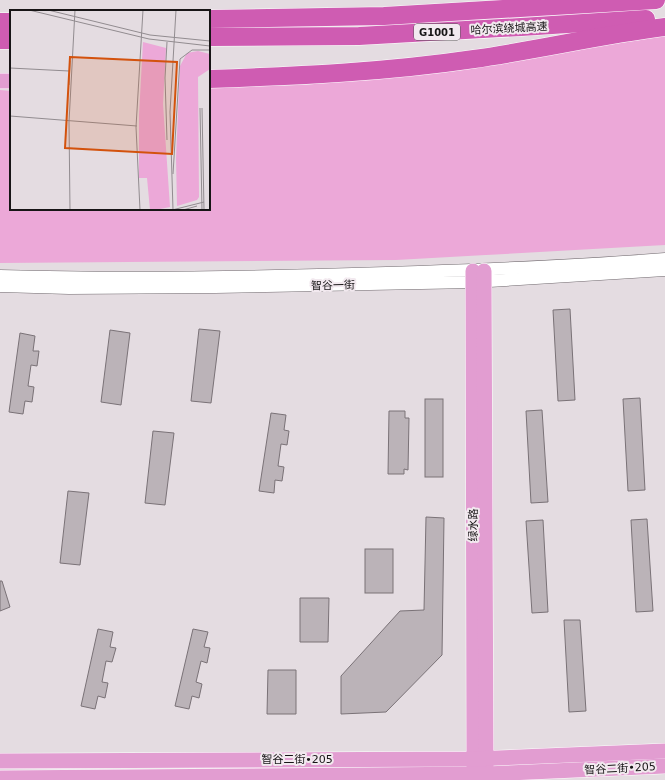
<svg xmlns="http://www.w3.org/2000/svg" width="665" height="780" viewBox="0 0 665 780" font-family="'DejaVu Sans','Noto Sans SC',sans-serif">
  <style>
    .green { fill: #eca8d8 }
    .building { fill: #bbb3b8; stroke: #7a7277 }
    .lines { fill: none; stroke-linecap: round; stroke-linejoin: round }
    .minor-casing { stroke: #70696e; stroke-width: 13 }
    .major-casing { stroke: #fff; stroke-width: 16 }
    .highway-casing { stroke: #fff; stroke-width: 19 }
    .minor { stroke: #fff; stroke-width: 12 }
    .major { stroke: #e29dd1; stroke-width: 15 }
    .highway { stroke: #cf5cb2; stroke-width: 18 }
    .labels { text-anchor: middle; stroke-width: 4; stroke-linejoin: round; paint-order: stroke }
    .shield { fill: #f2e9ef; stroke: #595557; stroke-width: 1 }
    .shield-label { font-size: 10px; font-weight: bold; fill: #171516 }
    .street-label { font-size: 11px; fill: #171516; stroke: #f2e9ef }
    .inset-road { fill: none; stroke: #928c90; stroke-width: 1 }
    .view { fill: #d3520d; fill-opacity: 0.15; stroke: #d3520d; stroke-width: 2 }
    .inset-edge { fill: none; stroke: #171516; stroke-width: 2 }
  </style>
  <rect width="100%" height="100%" fill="#e4dce1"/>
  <path class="green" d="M665,36v209l-269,15 -396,3v-173l11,1v118h198v-122l94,-2 153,-14 100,-18z"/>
  <g class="building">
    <path d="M570,309l5,91 -17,1 -5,-91z"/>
    <path d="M199,329l21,2 -9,72 -20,-2z"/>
    <path d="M110,330l20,3 -9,72 -20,-3z"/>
    <path d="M20,333l15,3 -2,15h6l-2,15 -6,-1 -3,21 6,1 -2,15 -7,-1 -2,13 -14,-2z"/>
    <path d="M640,398l5,92 -17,1 -5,-92z"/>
    <rect x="425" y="399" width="18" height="78"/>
    <path d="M542,410l6,92 -17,1 -5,-92z"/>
    <path d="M389,411h16v7h4l-1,52 -4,-1v5h-16z"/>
    <path d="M271,413l15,2 -2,15 5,1 -2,14 -6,-1 -3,22 6,1 -2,14 -7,-1 -1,13 -15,-2z"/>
    <path d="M153,431l21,2 -9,72 -20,-2z"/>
    <path d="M68,491l21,2 -9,72 -20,-2z"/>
    <path d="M426,517l18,1 -2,137 -56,57 -45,2v-38l59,-65 24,-1z"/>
    <path d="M647,519l6,92 -17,1 -5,-92z"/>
    <path d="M543,520l5,92 -16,1 -6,-92z"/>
    <rect x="365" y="549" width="28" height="44"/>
    <path d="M0,581h2l8,26 -10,4z"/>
    <path d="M300,598h29l-1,44h-28z"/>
    <path d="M564,620h16l6,91 -17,1z"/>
    <path d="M98,629l15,3 -3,15 6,1 -4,14 -6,-1 -4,21 6,1 -3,15 -7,-2 -3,13 -14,-3z"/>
    <path d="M193,629l15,3 -4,15 6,1 -3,15 -6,-2 -5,21 6,2 -3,14 -7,-2 -3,13 -14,-3z"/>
    <path d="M268,670h28v44h-29z"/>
  </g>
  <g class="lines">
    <defs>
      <g id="minor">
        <path d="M0,276c106,3 212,2 318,-1 116,-3 231,-7 347,-16"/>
        <path d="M0,286l69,2 146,-1 258,-5 192,-12"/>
      </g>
      <g id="major">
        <path d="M0,81h11"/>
        <path d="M473,271l1,497"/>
        <path d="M484,271l2,496"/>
        <path d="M0,761l473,-2 192,-8"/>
        <path d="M0,778l486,-4 179,-8"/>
      </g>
      <g id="highway">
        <path d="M209,19l175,-3 272,-16"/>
        <path d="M0,22h11"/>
        <path d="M209,37l150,-1 162,-9 125,-8"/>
        <path d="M0,40h11"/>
        <path d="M209,79c89,-3 177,-7 265,-20 64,-9 127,-24 191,-32"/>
      </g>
    </defs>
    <use href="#minor" class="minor-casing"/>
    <use href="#major" class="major-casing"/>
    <use href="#highway" class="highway-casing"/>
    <use href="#minor" class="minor"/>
    <use href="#major" class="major"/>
    <use href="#highway" class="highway"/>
  </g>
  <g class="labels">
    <rect class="shield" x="414" y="24" width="46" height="16" rx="3"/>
    <g class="shield-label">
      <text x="437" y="36">G1001</text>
    </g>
    <g class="street-label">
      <text transform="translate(509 28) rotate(-3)" y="4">哈尔滨绕城高速</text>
      <text transform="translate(333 285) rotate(-1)" y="4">智谷一街</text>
      <text transform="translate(473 525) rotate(-90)" y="4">绿水路</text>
      <text x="297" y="763">智谷二街•205</text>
      <text transform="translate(620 768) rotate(-3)" y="4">智谷二街•205</text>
    </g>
  </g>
  <g transform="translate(10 10)">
    <rect width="200" height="200" fill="#e4dce1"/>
    <path d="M133,32l23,6 -3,56 7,103 -15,3h-5l-3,-32h-8v-63zM188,41l12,3v15l-12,8 1,120 -2,3 -20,6 -1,-48 4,-92 7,-13z" fill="#eca8d8"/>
    <path class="inset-road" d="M19,0l120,29 61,7M38,0l102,25 60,6M0,58l59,3M155,68l2,-36M155,68l2,62M59,75l1,-24M190,98l2,102M192,98l2,102M0,106l127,10M163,164l7,-115 12,-9h18M60,200l-1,-88 6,-112M130,200l-4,-83 7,-117M162,200l32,-8M163,200l-3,-98 6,-102M173,200l14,-4"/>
    <path class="view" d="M60,47l107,5 -5,92 -107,-6z"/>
    <rect width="200" height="200" class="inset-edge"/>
  </g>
</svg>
